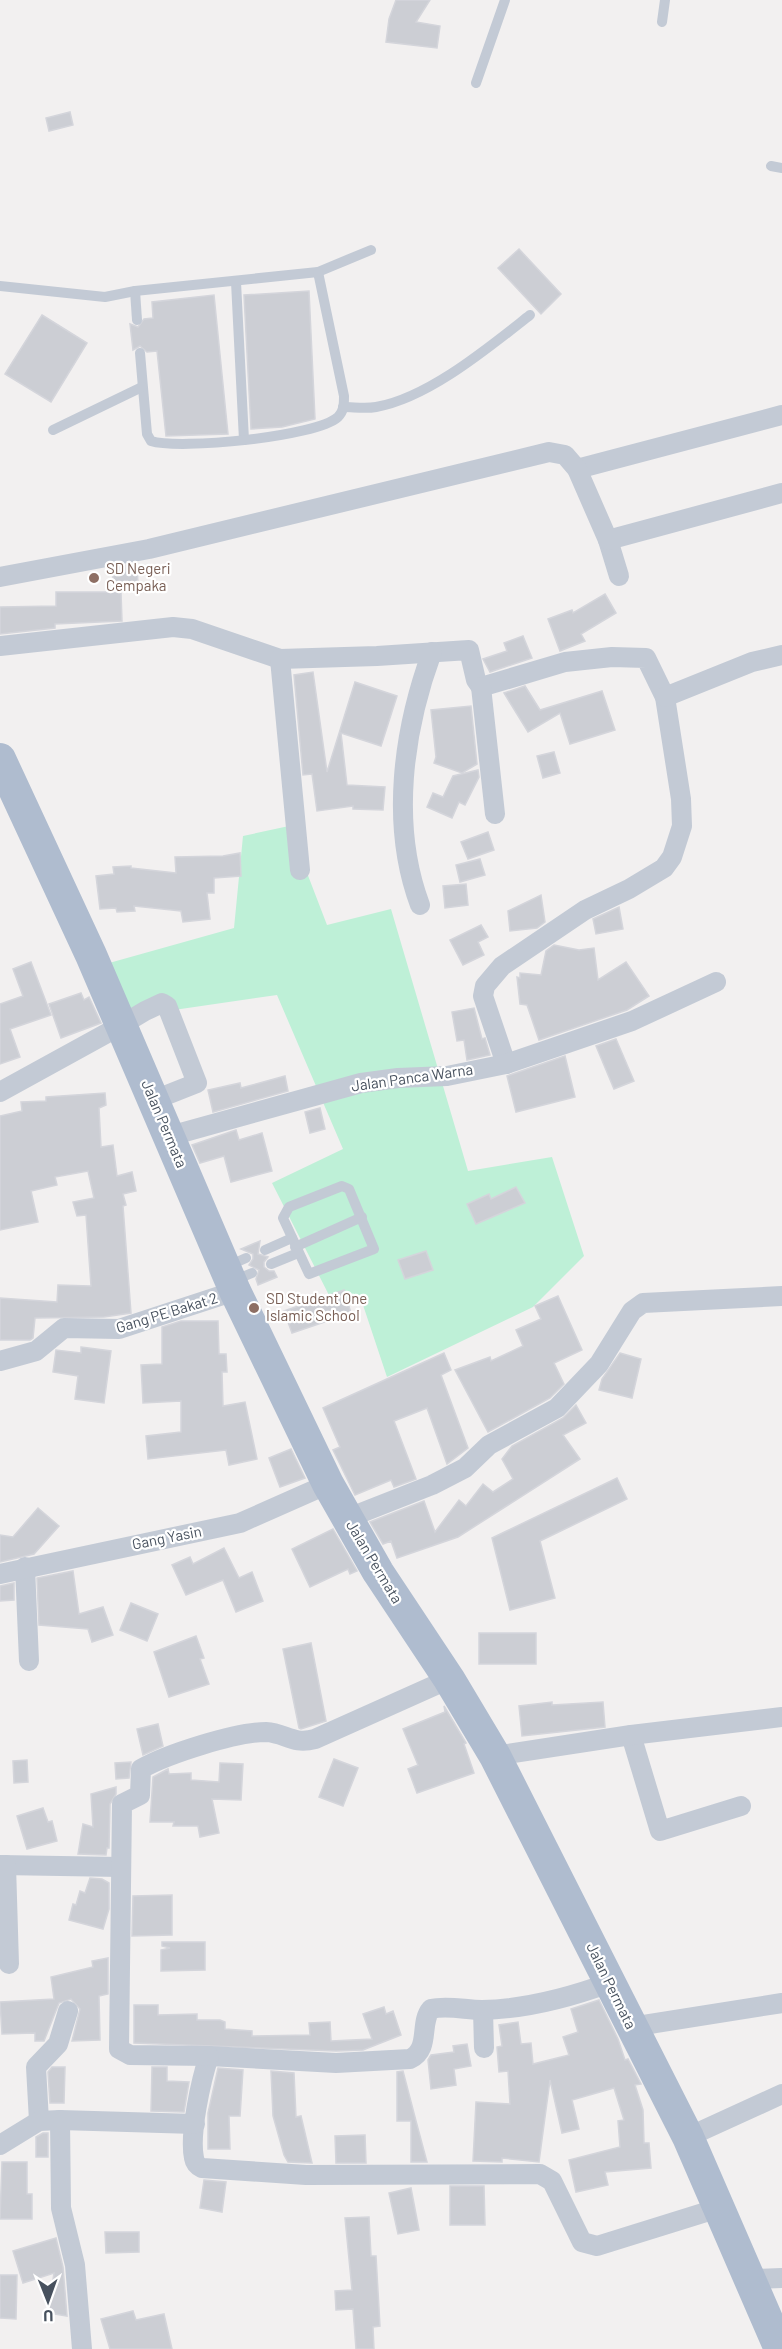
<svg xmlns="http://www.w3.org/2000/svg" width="782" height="2349" viewBox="0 0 782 2349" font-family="Barlow,sans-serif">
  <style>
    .green { fill: #bef0d7 }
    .building { fill: #ccced4; stroke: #d4d5db; stroke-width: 1.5 }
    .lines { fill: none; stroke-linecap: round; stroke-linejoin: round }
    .service { stroke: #c3cad5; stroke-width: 10 }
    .minor { stroke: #c3cad5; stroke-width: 20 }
    .primary { stroke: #afbccf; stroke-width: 32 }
    .education-dot { fill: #8d6e63; stroke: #fff; stroke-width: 2 }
    .labels { text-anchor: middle; stroke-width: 4.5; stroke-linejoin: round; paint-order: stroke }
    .education-label { font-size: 15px; fill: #785e54; stroke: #fff; text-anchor: start }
    .street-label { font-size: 15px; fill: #47515e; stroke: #fff }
  </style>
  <rect width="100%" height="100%" fill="#f2f0f0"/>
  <path class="green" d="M289,826l38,99 64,-16 77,262 84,-14 32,99 -51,51 -146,70 -27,-81 -26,9 -62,-122 71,-34 -66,-154 -151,22 -24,-52 132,-37 9,-92z"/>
  <g class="building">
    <path d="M396,0h34l-14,22 24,4 -3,22 -51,-6 3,-23z"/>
    <path d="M70,112l3,13 -24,6 -3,-13z"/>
    <path d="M519,249l42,45 -20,20 -43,-46z"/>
    <path d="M309,291l6,128 -33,8 -31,2 -7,-134z"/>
    <path d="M214,295l14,139 -62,2 -9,-85 -10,1 -7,-6 -7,4 -3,-26 8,3 6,-8 9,-1 -1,-16z"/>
    <path d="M42,315l45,28 -36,59 -46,-28z"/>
    <path d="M137,563l1,22 -25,2v-19z"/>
    <path d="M56,592h65l1,29 -67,3v4l-55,6v-27l56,-1z"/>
    <path d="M605,594l11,19 -35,21 4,7 -25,10 -12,-32 24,-9 1,3z"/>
    <path d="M523,636l9,22 -42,14 -7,-13 24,-8 -3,-8z"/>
    <path d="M313,672l14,100 28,-90 42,14 -16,50 -40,-13 6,52 38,2 -2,23 -30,-1v-3l-36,5 -5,-37 -9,1 -9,-100z"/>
    <path d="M525,686l15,24 62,-19 13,39 -45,14 -10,-31 -32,19 -24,-39z"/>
    <path d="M471,706l6,58 -15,9 -28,-10 2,-6 -5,-47z"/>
    <path d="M554,752l6,21 -17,5 -6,-22z"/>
    <path d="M478,770l1,7 -14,28 -6,-3 -7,16 -25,-11 6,-14 10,4 10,-21z"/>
    <path d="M488,832l6,18 -26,9 -7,-17z"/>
    <path d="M240,853l1,23 -27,2v15h-7l3,26 -27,3 -2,-11 -47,-5 1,5 -18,1 -1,-4 -16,1 -4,-33 18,-2 -1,-7 18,-1v2l45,5 -1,-16 48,-1z"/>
    <path d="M480,859l5,16 -25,7 -4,-17z"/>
    <path d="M466,884l2,21 -23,3 -2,-22z"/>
    <path d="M541,895l4,27 -8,6 -27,3 -2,-20z"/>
    <path d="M619,907l4,22 -27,5 -3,-15z"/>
    <path d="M481,925l7,12 -10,5 6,13 -21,10 -13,-25z"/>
    <path d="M554,945l25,5 15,-2 4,32 28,-18 23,34 -22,14 -88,30 -12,-35 -7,-1 -3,-27 3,1v-5l21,2 5,-24z"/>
    <path d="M31,962l20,53 -41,14 10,28 -20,7v-60l23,-8 -10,-27z"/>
    <path d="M81,993l3,7 5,-3 12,26 -40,15 -12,-34z"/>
    <path d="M474,1008l8,31 3,-1 5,17 -23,5 -3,-20 -7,1 -5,-29z"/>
    <path d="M616,1039l18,42 -20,8 -18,-43z"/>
    <path d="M565,1056l10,41 -59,15 -9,-36z"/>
    <path d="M285,1076l3,15 -75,21 -5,-22 32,-7 1,5z"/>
    <path d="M105,1093l1,12 -7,3 2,39 12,-2 4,31 15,-4 4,19 -13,3 3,11 -3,1 8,107 -27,4 -69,1 -2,20 -3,2h-30v-42l57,4 1,-17 33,1 -5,-71 -9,1 -4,-14 21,-4 -6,-27 -33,6 2,8 -26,6 7,31 -38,8v-114l22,-5 -1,-9 25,-1v-4z"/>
    <path d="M320,1108l5,21 -15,4 -5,-21z"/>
    <path d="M236,1130l3,10 23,-7 10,38 -41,11 -7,-26 -24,7 -8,-18z"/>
    <path d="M516,1187l9,16 -49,21 -9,-20 22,-10 2,5z"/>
    <path d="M260,1241l-2,13 10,3 -4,5v5l5,4h5l3,6 -19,8 -2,-6 3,-9 -10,-5 4,-6v-5l-12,-5z"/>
    <path d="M426,1251l7,19 -28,9 -7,-19z"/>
    <path d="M344,1290l7,23 -59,20 -8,-22z"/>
    <path d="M558,1296l24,54 -28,13 10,21 -14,14 -62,34 -33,-62 35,-13 1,4 32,-15 -7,-16 25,-11 -6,-13z"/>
    <path d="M181,1321h37l1,33h7l1,18h-5l1,34 22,-4 12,57 -28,6 -3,-15 -78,9 -2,-23 35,-4v-31l-38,2 -2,-38 21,-1v-37z"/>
    <path d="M81,1347l30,4 -7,52 -29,-4 3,-23 -25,-4 3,-22 25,3z"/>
    <path d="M444,1353l7,17 -10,5 27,73 -21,16 -20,-56 -33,13 22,58 -22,8 -3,-7 -36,15 -22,-45 7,-3 -17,-39z"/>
    <path d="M620,1353l21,6 -9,39 -33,-8 3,-11z"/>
    <path d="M576,1405l10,18 -23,12 17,24 -122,78 -61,21 -6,-17 -8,3 -13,-22 54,-21 11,31 24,-32 7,6 17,-22 10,8 20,-13 -11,-20 10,-13 51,-28z"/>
    <path d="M291,1449l14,29 -25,9 -11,-29z"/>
    <path d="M617,1478l10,21 -87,42 15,57 -45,12 -18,-72z"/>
    <path d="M38,1508l21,18 -25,28 -34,8v-27l13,2z"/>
    <path d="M333,1529l24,42 -7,3 -2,-5 -38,18 -18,-38z"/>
    <path d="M224,1548l15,30 13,-6 11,29 -27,11 -13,-32 -37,15 -14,-30 18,-8 3,7z"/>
    <path d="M73,1571l6,43 24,-7 10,28 -21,7 -4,-13 -49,-4 -2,-47z"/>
    <path d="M14,1583v17l-14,1v-15z"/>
    <path d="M131,1603l27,11 -11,27 -27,-11z"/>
    <rect x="479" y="1633" width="57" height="31"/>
    <path d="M196,1636l8,22 -4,1 9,25 -40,13 -15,-45z"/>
    <path d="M311,1643l15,78 -25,8 -2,-1 -16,-79z"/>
    <path d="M552,1702v3l51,-3 2,25 -83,9 -3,-30z"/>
    <path d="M444,1706l22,37 -2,1 10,29 -57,20 -9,-24 10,-4 -15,-36 42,-17z"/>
    <path d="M158,1724l5,22 -20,9 -6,-26z"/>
    <path d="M334,1759l24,9 -15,38 -24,-9z"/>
    <path d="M27,1760l1,22 -14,1 -1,-22z"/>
    <path d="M131,1762l-2,16 -13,1 -1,-16z"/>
    <path d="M220,1763l23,1 -2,36 -29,-1 7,34 -19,4 -2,-11h-25l1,-4h-24l3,-45 15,-8 1,5 22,-1v7l28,2z"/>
    <path d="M116,1787v7l-6,10 -1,44h-2l-1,7 -28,-1 5,-30 10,3 -2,-33z"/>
    <path d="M43,1808l5,14 4,-1 5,20 -30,8 -10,-33z"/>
    <path d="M90,1878l12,1 7,4v26l-6,20 -34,-9 4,-16 3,1 4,-14 5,2z"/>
    <path d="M172,1895v40l-40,1 1,-40z"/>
    <path d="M162,1942h43v28l-44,1v-21l9,-2 -8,-2z"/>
    <path d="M108,1958v36l-9,2 1,44 -28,1 8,-32 -9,-10 -12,4 -15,38h-9v-8l-33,1 -2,-32 54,-3 -3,-22 42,-10 -1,-6z"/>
    <path d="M599,2000l19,39 7,21 3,-1 13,25 -6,1 8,25 1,33h5l2,25 -46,4 3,13 -32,7 -7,-32 51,-13 -2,-26 6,-1 -10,-32 -42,12 7,29 -17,4 -12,-53 -11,82 -37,-4v4l-29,-1 3,-59 34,2 -2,-33 -9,1 -2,-25 5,-1 -3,-21 19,-3 3,22 10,-1 2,21 36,-9 -6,-18 15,-5 -7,-23z"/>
    <path d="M134,2005h24v10l39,-1v6h23l5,2v7l27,2v5l58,-1 -1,-12 21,-1 1,19 41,-2 -9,-25 21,-7 2,7 7,-3 8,24 -38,15 -27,1 -202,-8z"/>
    <path d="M467,2044l4,22 -17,3 2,16 -25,4 -3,-29 3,-5 23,-3 -1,-6z"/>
    <path d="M52,2067h13l-1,36h-14l-2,-31z"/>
    <path d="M152,2067h15v14l22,1 -5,30 -33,-1z"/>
    <path d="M218,2068l25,2 -3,46h-11l1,33h-22v-36z"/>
    <path d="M271,2071l23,2 2,44 5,-1 11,47 -24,-1 -4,-7 -11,-39z"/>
    <path d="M403,2071l13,50 11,41h-16v-41h-14v-49z"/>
    <path d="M43,2133h5v24h-12v-20z"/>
    <path d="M365,2135l1,28h-30l-1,-27z"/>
    <path d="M2,2162h25v32h5v25h-32z"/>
    <path d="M204,2180l22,2 -4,30 -22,-4z"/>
    <path d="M450,2186h34l1,39h-35z"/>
    <path d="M411,2188l8,42 -21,4 -9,-41z"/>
    <path d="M369,2217l2,39h5l4,70 -7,1 1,22h-18l-3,-40 -17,1 -1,-19 17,-1 -7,-72z"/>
    <path d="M105,2232h34v20l-33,1z"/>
    <path d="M56,2238l7,29 4,49 -19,-3 6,-40 -31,10 -10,-32z"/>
    <path d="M0,2275h17l-1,44 -16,-1z"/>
    <path d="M133,2311l3,9 28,-6 8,35h-62l-9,-30z"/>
  </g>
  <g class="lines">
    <g class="service">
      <path d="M662,22l3,-22"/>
      <path d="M476,83l29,-83"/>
      <path d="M771,166l11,2"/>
      <path d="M236,282l8,158"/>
      <path d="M0,286l105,11 30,-6 183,-19 53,-22"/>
      <path d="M135,291l2,29"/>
      <path d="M140,353l7,81 4,7c28,9 165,-4 187,-24 6,-6 6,-13 6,-21l-26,-124"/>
      <path d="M343,407c11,0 22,2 33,0 52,-9 112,-59 154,-92"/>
      <path d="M53,430l89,-43"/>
      <path d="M342,1186l7,3 25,60 -65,25 -26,-56 6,-11z"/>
      <path d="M295,1247l67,-30"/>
      <path d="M265,1250l27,-12"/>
      <path d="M271,1264l27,-11"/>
      <path d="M228,1266l18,-8"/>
      <path d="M233,1281l19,-8"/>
    </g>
    <g class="minor">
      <path d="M577,469l205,-54"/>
      <path d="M608,540l11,36"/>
      <path d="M0,577l149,-28 400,-97 16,3 12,14 31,71 174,-47"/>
      <path d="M0,646l173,-19 19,2 88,30 97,-3 92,-6 7,30 5,7 84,-25 47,-5 34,1 19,39 16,102 1,27 -10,31 -8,11 -35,21 -44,21 -83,56 -17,20 -2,10 23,68"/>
      <path d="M280,659l20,211"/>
      <path d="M481,687l14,127"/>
      <path d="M665,697l87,-35 30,-7"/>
      <path d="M420,905c-30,-80 -17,-174 12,-253"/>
      <path d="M0,1092l120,-66 25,-15 17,-8 5,3 30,77 -43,17"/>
      <path d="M170,1136l191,-53 37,-5 49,-2 59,-12 126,-43 84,-39"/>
      <path d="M0,1361l36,-10 28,-23 55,1 116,-38"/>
      <path d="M348,1518l84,-33 33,-17 24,-23 68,-37 42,-44 33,-53 11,-8 139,-7"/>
      <path d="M25,1567l4,94"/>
      <path d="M0,1574l240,-51 88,-39"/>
      <path d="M631,1735l29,96 81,-25"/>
      <path d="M495,1756l136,-21 151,-18"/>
      <path d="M0,1865l121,2"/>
      <path d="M6,1865l3,99"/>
      <path d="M609,1983c-41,15 -84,26 -127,27 -16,0 -35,-5 -51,-1 -12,14 0,40 -21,50l-74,4 -127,-7c-8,24 -20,78 -15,102 1,6 4,8 8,10l104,7 234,-1 12,7 30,61 15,4 122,-38"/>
      <path d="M483,2010l1,38"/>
      <path d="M631,2027l151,-24"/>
      <path d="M209,2056l-79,-1 -11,-6 3,-245 18,-9 1,-26c26,-15 95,-37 125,-37 20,1 26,13 49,7l134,-60"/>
      <path d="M60,2120l1,88 14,57 7,84"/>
      <path d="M39,2121l-3,-54 22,-23 10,-33"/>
      <path d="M688,2137l94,-43"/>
      <path d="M0,2145l39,-24 21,-1 135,4"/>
      <path d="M751,2279l31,-1"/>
    </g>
    <path class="primary" d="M0,759l91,196 144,336 93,193 50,88 71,107 46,77 193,381 92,212"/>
  </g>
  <g class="education-dot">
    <circle cx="94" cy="578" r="6"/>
    <circle cx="254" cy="1308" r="6"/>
  </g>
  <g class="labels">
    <g class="education-label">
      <text x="106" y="574">SD Negeri<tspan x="106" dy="17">Cempaka</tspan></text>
      <text x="266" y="1304">SD Student One<tspan x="266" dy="17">Islamic School</tspan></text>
    </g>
    <g class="street-label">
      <text transform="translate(412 1078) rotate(-8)" y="5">Jalan Panca Warna</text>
      <text transform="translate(164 1124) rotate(67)" y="5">Jalan Permata</text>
      <text transform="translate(167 1313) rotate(-17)" y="5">Gang PE Bakat 2</text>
      <text transform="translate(167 1538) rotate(-11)" y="5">Gang Yasin</text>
      <text transform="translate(374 1562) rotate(59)" y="5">Jalan Permata</text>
      <text transform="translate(611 1986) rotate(64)" y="5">Jalan Permata</text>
    </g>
  </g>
  <g transform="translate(48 2301) rotate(179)" stroke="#ffffff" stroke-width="4.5" paint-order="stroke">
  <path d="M0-4.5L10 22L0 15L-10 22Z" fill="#47515e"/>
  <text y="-9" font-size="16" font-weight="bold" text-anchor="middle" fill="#47515e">U</text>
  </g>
</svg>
